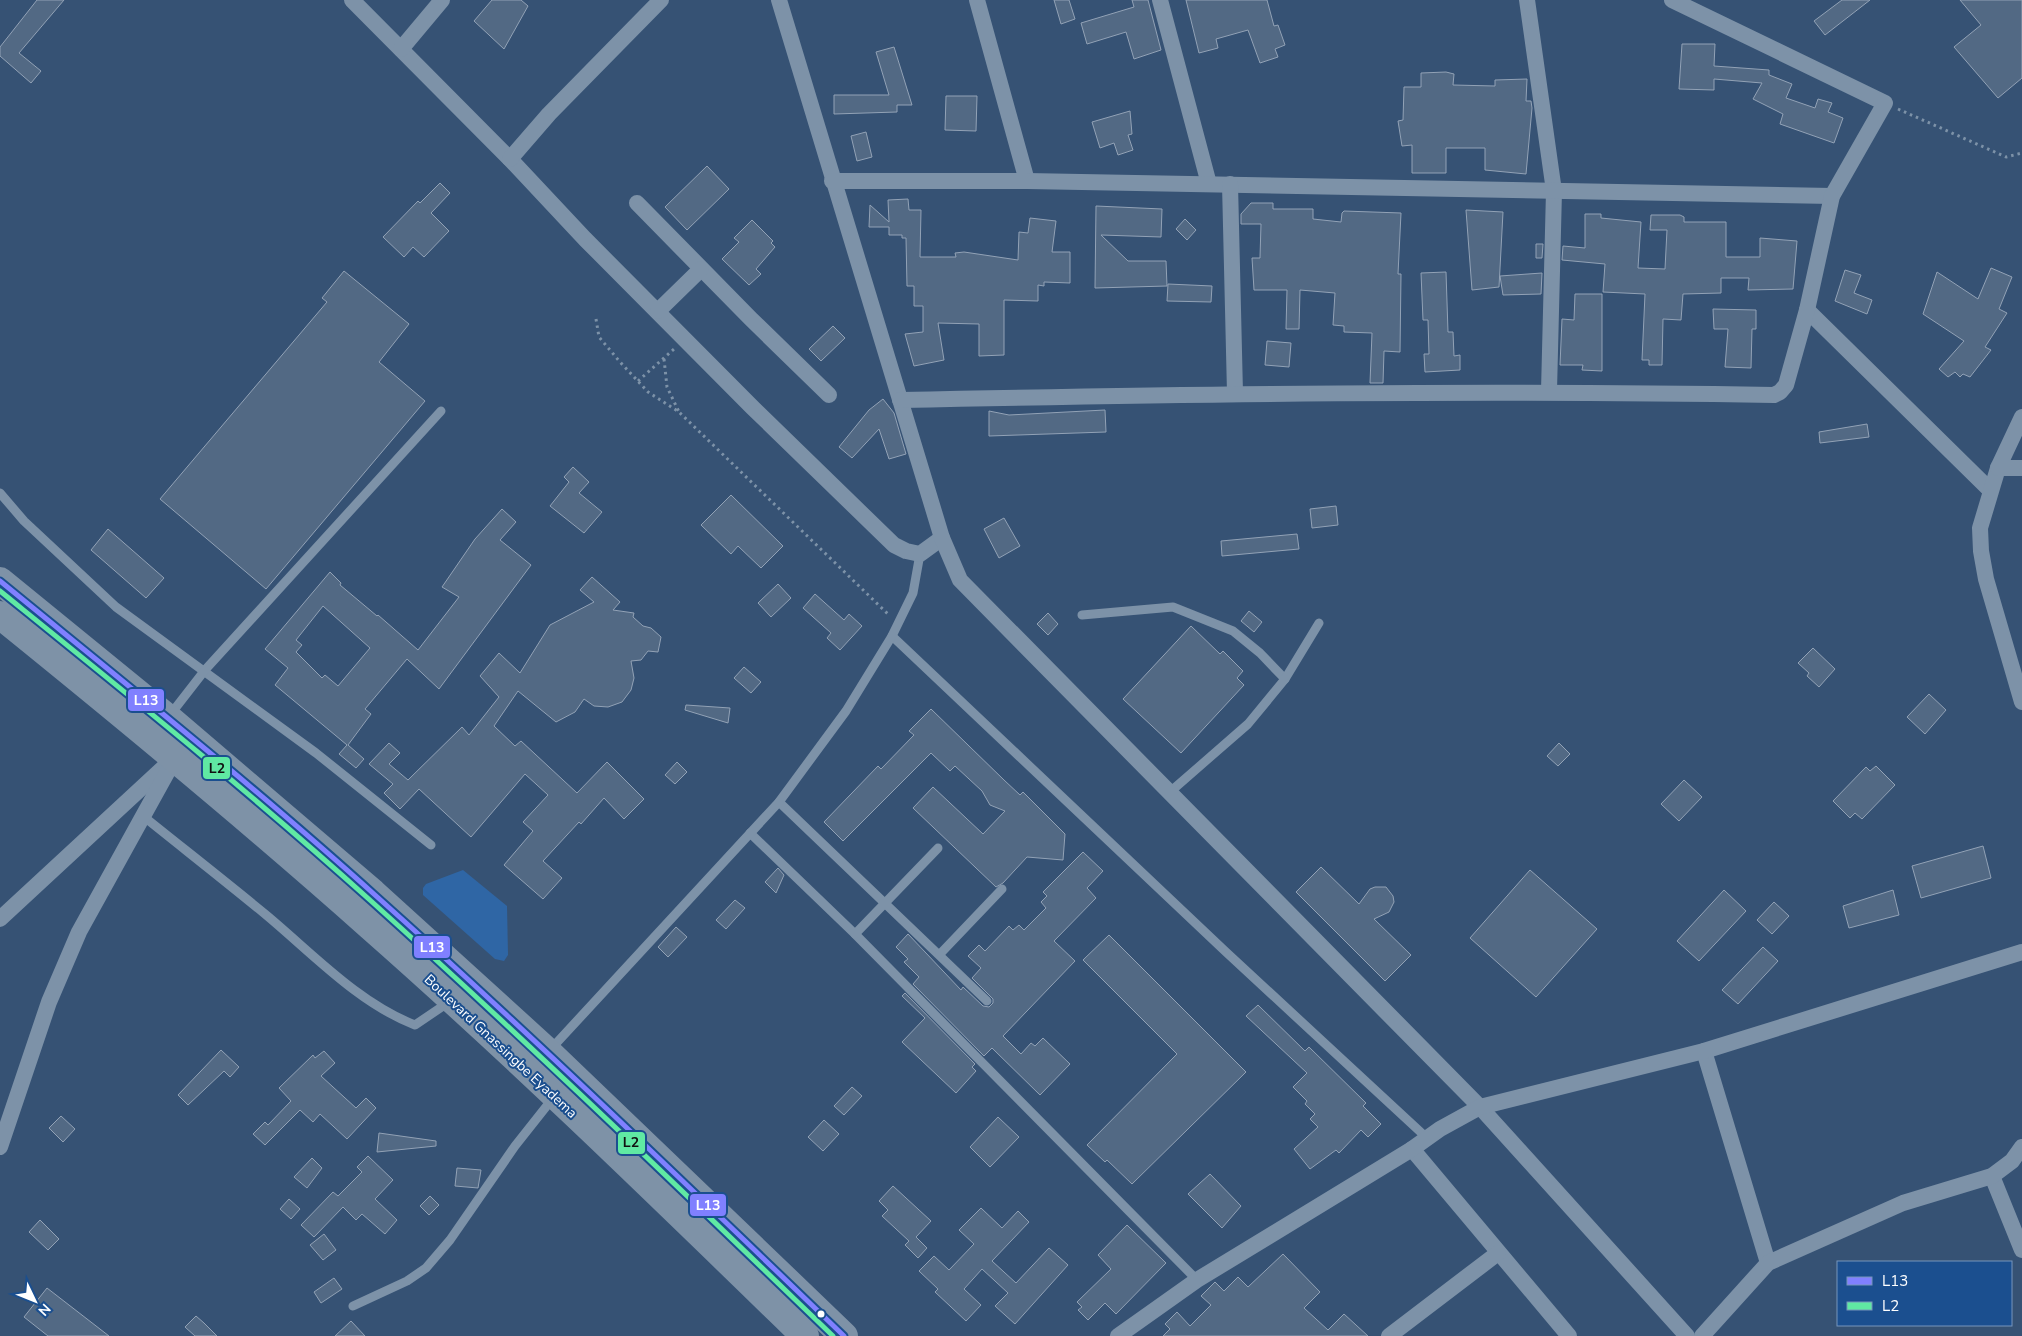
<svg xmlns="http://www.w3.org/2000/svg" width="2022" height="1336" viewBox="0 0 2022 1336" font-family="'Nunito Sans',sans-serif">
  <style>
    .green { fill: #2f66a5 }
    .building { fill: #526984; stroke: #92a2b6; fill-rule: evenodd }
    .lines { fill: none; stroke-linecap: round; stroke-linejoin: round }
    .path { stroke: #7d92a8; stroke-width: 3; stroke-dasharray: 2.5 4; stroke-linecap: butt }
    .lane { stroke: #7d92a8; stroke-width: 9 }
    .street { stroke: #7d92a8; stroke-width: 16 }
    .highway { stroke: #7e92a7; stroke-width: 28 }
    .bus-1-casing { stroke: #1b4f8f; stroke-width: 9 }
    .bus-2-casing { stroke: #1b4f8f; stroke-width: 9 }
    .bus-1 { stroke: #8080ff; stroke-width: 5 }
    .bus-2 { stroke: #60e9a3; stroke-width: 5 }
    .bus-dot { fill: #fff; stroke: #1b4f8f; stroke-width: 2 }
    .labels { text-anchor: middle; stroke-width: 4; stroke-linejoin: round; paint-order: stroke }
    .street-label { font-size: 14px; fill: #fff; stroke: #1b4f8f }
    .line-badge { stroke: #1b4f8f; stroke-width: 2 }
    .badge-label { font-size: 14px; text-anchor: middle; font-weight: bold; fill: #fff }
    .pale-badge-label { font-size: 14px; text-anchor: middle; font-weight: bold; fill: #111 }
  </style>
  <rect width="100%" height="100%" fill="#365274"/>
  <path class="green" d="M463,870l44,36 1,49 -4,6 -9,-2 -72,-64v-7l3,-4z"/>
  <g class="building">
    <path d="M37,0h27l-45,53 22,18 -10,12 -31,-27v-9z"/>
    <path d="M492,0h29l7,6 -24,43 -30,-28z"/>
    <path d="M1054,0h15l6,19 -14,5z"/>
    <path d="M1132,0h16l13,50 -27,9 -8,-27 -39,12 -6,-21 53,-16z"/>
    <path d="M1186,0h81l7,26 4,-1 7,20 -10,4 3,8 -18,6 -12,-33 -32,9 2,9 -19,5z"/>
    <path d="M1842,0h28l-45,35 -11,-14z"/>
    <path d="M1960,0h62v78l-24,20 -44,-51 27,-22z"/>
    <path d="M1682,44h33l-1,22 55,4v5l23,9 -6,14 29,10 3,-9 14,4 -4,9 15,6 -9,25 -54,-19 3,-10 -30,-15 9,-16 -48,-4v11l-35,-1z"/>
    <path d="M894,47l18,58h-15v7l-63,2v-19h55l-13,-43z"/>
    <path d="M1446,72l8,2 -1,11 42,1v-6l32,-1 -1,22h5l1,7 -6,66 -41,-4v-22h-39v25h-34v-28l-10,1 -4,-25 5,-1 1,-33h17v-14z"/>
    <path d="M946,96h31l-1,35 -31,-1z"/>
    <path d="M1130,111l2,23 -4,1 5,15 -15,5 -4,-12 -14,5 -8,-26z"/>
    <path d="M866,132l6,25 -15,4 -6,-25z"/>
    <path d="M707,166l22,23 -42,41 -22,-23z"/>
    <path d="M440,183l10,10 -19,20 18,18 -25,26 -11,-10 -9,10 -21,-20 35,-36 2,2z"/>
    <path d="M908,199l1,11h12l-1,47h36l-1,-4 9,-1 54,8 1,-28 9,1 2,-15 26,3 -4,31h18v31l-26,-1v4l-6,-1v16l-34,-1v55l-25,1v-32l-41,-1 6,37 -30,6 -9,-32 18,-2v-26h-9v-20h-7l-1,-48h-4v-3h-13v-8h-20l1,-22 19,17 -1,-22z"/>
    <path d="M1251,203h22v6h40v10l28,3 1,-9 2,-2 57,2 -3,61h3l-1,78 -16,-1 -1,32h-13l2,-50 -28,-1v-6l-11,-1 2,-32 -35,-3 -1,39h-13l1,-39h-33l-2,-32h8l1,-34h-20v-10z"/>
    <path d="M1096,206l66,3 -1,28 -60,-2 27,26h38l1,25 -72,2z"/>
    <path d="M1466,210l37,2 -4,75 -27,3z"/>
    <path d="M1585,214h16v4l40,4 -3,46 27,1 2,-39h-17l1,-15h29l4,2v5h42v35h34v-19l37,3 -4,48 -45,1 1,-12h-28v15l-38,1 -2,26 -18,-1 -1,46h-13v-5h-7l3,-66 -42,-2 2,-28 -43,-4 1,-14 22,2z"/>
    <path d="M1185,219l11,11 -9,10 -11,-11z"/>
    <path d="M752,220l21,21 -2,2 4,4 -19,22 5,5 -12,11 -27,-26 17,-17 -5,-4z"/>
    <path d="M1536,244h7l-1,14h-6z"/>
    <path d="M1991,268l21,9 -13,32 8,4 -22,34 6,3 -21,27 -7,-3 -3,3 -5,-5 -7,5 -9,-8 25,-28 -41,-27 14,-42 41,27z"/>
    <path d="M1845,270l16,5 -7,18 18,7 -5,14 -32,-13z"/>
    <path d="M344,271l65,53 -30,38 46,39 -159,188 -106,-90 167,-197 -5,-4z"/>
    <path d="M1446,272l2,60h5l1,24 6,-1v15l-35,2 -1,-18h5l-1,-34h-5l-2,-47z"/>
    <path d="M1542,273l-1,21 -38,1 -3,-19z"/>
    <path d="M1168,284l44,2 -1,16 -44,-1z"/>
    <path d="M1575,294h27v77l-20,-1 1,-5h-23l2,-46 12,1z"/>
    <path d="M1713,309l43,1v19h-4l-1,39 -26,-1 3,-38h-14z"/>
    <path d="M833,326l12,12 -24,23 -12,-12z"/>
    <path d="M1267,341l24,2 -2,24 -24,-2z"/>
    <path d="M883,399l11,14 12,41 -17,5 -10,-30 -27,29 -13,-11 30,-37z"/>
    <path d="M1105,410l1,22 -117,4v-25l20,4z"/>
    <path d="M1867,424l2,13 -49,6 -1,-11z"/>
    <path d="M573,467l16,15 -10,11 23,19 -18,21 -34,-27 19,-24 -5,-5z"/>
    <path d="M731,495l52,51 -22,22 -23,-22 -7,8 -30,-29z"/>
    <path d="M1336,506l2,19 -26,3 -2,-19z"/>
    <path d="M502,509l14,13 -16,18 31,25 -92,124 -32,-30 -42,50 6,5 -23,31 16,14 -8,9 -17,-14 8,-9 -72,-60 13,-17 -23,-19 65,-77 11,11 -1,2 37,31 1,-1 40,35 41,-53 -17,-10 33,-48zM323,606l47,42 -32,38 -13,-11 -3,3 -26,-26 6,-7 -6,-5z"/>
    <path d="M1004,518l16,28 -21,12 -15,-29z"/>
    <path d="M108,529l56,49 -18,20 -55,-48z"/>
    <path d="M1297,534l2,15 -77,7 -1,-15z"/>
    <path d="M592,577l28,25 -7,8 21,3 -1,4 10,9 8,2 10,9 -3,15 -10,-1 -7,9 -10,1 3,17 -3,12 -9,12 -14,5 -14,-1 -10,-7 -9,13 -19,10 -38,-31 -24,35 21,20 6,-5 56,52 30,-31 37,37 -20,20 -20,-21 -23,26 -2,-2 -36,39 19,17 -19,21 -39,-34 29,-34 -10,-9 25,-27 -23,-21 -54,63 -52,-48 -19,20 -16,-16 9,-9 -24,-20 20,-21 11,10 -11,11 19,16 54,-53 7,8 30,-38 -19,-21 19,-23 21,20 30,-48 44,-23 -14,-12z"/>
    <path d="M778,584l13,14 -20,19 -13,-14z"/>
    <path d="M815,594l29,26 5,-6 13,12 -22,24 -13,-12 4,-5 -28,-25z"/>
    <path d="M1249,611l13,11 -8,10 -13,-11z"/>
    <path d="M1048,613l10,11 -10,11 -11,-11z"/>
    <path d="M1191,626l29,28 3,-3 20,20 -6,7 7,7 -63,68 -58,-54z"/>
    <path d="M1813,648l22,21 -16,18 -12,-11 2,-3 -11,-10z"/>
    <path d="M744,667l17,15 -10,11 -17,-15z"/>
    <path d="M1929,694l17,16 -21,24 -18,-17z"/>
    <path d="M686,705l44,3 -2,15 -43,-13z"/>
    <path d="M931,709l73,71 16,15 3,-3 42,42 -2,26 -36,-3 -24,26 -7,4 -83,-79 20,-21 50,47 22,-23 -15,-6 -8,-14 -27,-25 -5,5 -19,-18 -88,88 -19,-19 54,-56 3,3 33,-34 -5,-4z"/>
    <path d="M1559,743l11,11 -12,12 -11,-10z"/>
    <path d="M677,762l10,10 -12,12 -10,-9z"/>
    <path d="M1876,766l19,19 -33,34 -7,-6 -5,5 -17,-17 33,-34 4,4z"/>
    <path d="M1684,780l18,17 -23,24 -18,-17z"/>
    <path d="M1983,846l8,32 -70,20 -9,-32z"/>
    <path d="M1083,852l20,19 -16,17 9,10 -42,43 21,20 -72,75 18,18 10,-11 4,3 8,-8 27,26 -30,31 -48,-47 -8,8 -71,-72 6,-7 -15,-15 4,-3 -12,-12 12,-13 53,56 2,-3 20,19 6,1 4,-4v-4l-21,-21 9,-10 -13,-12 11,-11 6,6 24,-25 4,4 6,-5 5,5 22,-22 -5,-6 6,-6 -4,-4z"/>
    <path d="M1321,867l38,37 11,-15 5,-2h11l7,9 1,6 -5,10 -15,7 37,36 -26,26 -89,-89z"/>
    <path d="M778,868l6,7 -8,18 -11,-11z"/>
    <path d="M1530,870l67,59 -61,68 -66,-59z"/>
    <path d="M1724,890l22,21 -47,50 -22,-20z"/>
    <path d="M1893,890l6,25 -50,13 -6,-22z"/>
    <path d="M735,900l10,8 -19,21 -10,-9z"/>
    <path d="M1774,902l15,14 -17,18 -15,-14z"/>
    <path d="M676,927l11,10 -19,20 -10,-10z"/>
    <path d="M1109,935l137,137 -114,112 -25,-24 -2,2 -18,-17 90,-91 -94,-94z"/>
    <path d="M1763,947l15,14 -40,43 -16,-14z"/>
    <path d="M905,993l70,71 -3,3 4,4 -20,22 -54,-51 23,-24 -23,-22z"/>
    <path d="M1258,1005l47,46 4,-4 57,56 -3,3 18,18 -13,13 -7,-7 -22,23 -3,-3 -26,19 -16,-20 24,-22 -8,-8 5,-5 -10,-10 2,-3 -14,-14 14,-14 -61,-57z"/>
    <path d="M221,1050l18,17 -9,10 -6,-6 -36,34 -10,-10z"/>
    <path d="M324,1051l11,12 -14,13 35,32 10,-10 10,10 -29,31 -27,-25 -7,8 -13,-12 -35,35 -12,-11 12,-12 3,3 23,-24 -12,-13 34,-33 2,3z"/>
    <path d="M852,1087l10,9 -18,19 -10,-9z"/>
    <path d="M61,1116l14,13 -12,13 -14,-14z"/>
    <path d="M998,1117l21,20 -29,30 -20,-20z"/>
    <path d="M824,1120l15,14 -16,17 -15,-14z"/>
    <path d="M379,1133l57,8v5l-59,6z"/>
    <path d="M368,1156l25,24 -18,19 22,21 -12,14 -23,-20 -6,6 -13,-13 -29,30 -13,-12 32,-33 5,4 24,-24 -5,-5z"/>
    <path d="M312,1158l10,10 -15,20 -13,-11z"/>
    <path d="M457,1168l24,2 -3,18 -23,-2z"/>
    <path d="M1210,1174l31,32 -19,22 -34,-34z"/>
    <path d="M893,1186l38,35 -15,16 11,11 -9,10 -13,-13 4,-4 -27,-25 6,-6 -9,-9z"/>
    <path d="M430,1196l9,9 -10,10 -9,-9z"/>
    <path d="M289,1199l11,10 -9,10 -11,-10z"/>
    <path d="M981,1208l21,20 16,-17 11,11 -37,39 24,22 33,-35 19,17 -53,59 -20,-18 13,-13 -26,-24 -18,20 17,16 -15,16 -31,-29 3,-3 -19,-18 15,-15 15,14 25,-26 -15,-14z"/>
    <path d="M40,1220l19,19 -11,11 -19,-18z"/>
    <path d="M1127,1225l39,38 -50,51 -11,-11 -17,17 -10,-10 4,-3 -5,-5 34,-33 -13,-14z"/>
    <path d="M324,1234l12,16 -13,10 -13,-15z"/>
    <path d="M1283,1254l37,38 -16,16 24,22 16,-16 24,22h-205l7,-7 -5,-5 12,-12 13,14 21,-21 -10,-9 14,-14 9,9 14,-14 10,10z"/>
    <path d="M334,1278l8,11 -21,14 -7,-11z"/>
    <path d="M47,1288l62,48h-61l-24,-19z"/>
    <path d="M196,1316l8,7 13,13h-22l-10,-9z"/>
    <path d="M351,1321l14,15h-30z"/>
  </g>
  <g class="lines">
    <g class="path">
      <path d="M1898,109l108,48 16,-4"/>
      <path d="M596,319l3,18 21,25 28,30 31,20 211,204"/>
      <path d="M664,359l3,28 12,25"/>
      <path d="M638,381l36,-32"/>
    </g>
    <g class="lane">
      <path d="M0,493l24,28 92,86 200,146 115,92"/>
      <path d="M1082,615l91,-8 60,24 27,22 25,26"/>
      <path d="M892,636l334,316 201,186"/>
      <path d="M170,715l35,-45 236,-259"/>
      <path d="M1170,792l78,-68 37,-45 34,-56"/>
      <path d="M779,802l208,199"/>
      <path d="M143,816c41,33 82,65 122,98 47,39 93,89 150,111l34,-23"/>
      <path d="M750,833l105,101 342,346"/>
      <path d="M855,934l83,-86"/>
      <path d="M940,954l62,-65"/>
      <path d="M550,1050l229,-248 67,-91 46,-75 21,-43 7,-39"/>
      <path d="M353,1306l54,-25 19,-13 24,-28 65,-94 38,-48"/>
    </g>
    <g class="street">
      <path d="M352,0l158,159 75,80 168,169 141,137 12,6 14,3 22,-16"/>
      <path d="M779,0l163,538 18,42 520,527 207,229"/>
      <path d="M977,0l50,181"/>
      <path d="M1160,0l49,184"/>
      <path d="M1527,0l27,191 -5,200"/>
      <path d="M401,49l41,-49"/>
      <path d="M510,159l39,-45 112,-114"/>
      <path d="M832,181h195l805,15"/>
      <path d="M1230,184l5,209"/>
      <path d="M637,203l114,116 78,76"/>
      <path d="M1807,310l183,180"/>
      <path d="M658,311l43,-42"/>
      <path d="M900,400c292,-6 583,-10 874,-5l6,-3 6,-7 21,-75 25,-114 53,-93 -213,-103"/>
      <path d="M2022,417l-24,51 -18,60 1,23 5,28 36,123"/>
      <path d="M1998,468h24"/>
      <path d="M0,919l163,-151"/>
      <path d="M1704,1051l64,212"/>
      <path d="M0,1147l49,-145 30,-70 100,-181"/>
      <path d="M1412,1149l157,187"/>
      <path d="M1992,1176l30,74"/>
      <path d="M1118,1336l79,-56 215,-131 28,-20 40,-22 224,-56 318,-99"/>
      <path d="M1389,1336l109,-83"/>
      <path d="M1702,1336l66,-73 135,-60 89,-27 20,-15 10,-14"/>
    </g>
    <g class="highway">
      <path d="M0,581l168,137 205,175 175,159 296,284"/>
      <path d="M0,615c125,101 250,204 370,311 150,132 292,271 435,410"/>
    </g>
    <defs>
      <path id="bus-1" d="M0,581c126,103 254,205 375,314 160,143 314,292 469,441"/>
      <path id="bus-2" d="M0,591c125,101 251,202 371,310 157,141 309,288 462,435"/>
    </defs>
    <use href="#bus-1" class="bus-1-casing"/>
    <use href="#bus-2" class="bus-2-casing"/>
    <use href="#bus-1" class="bus-1"/>
    <use href="#bus-2" class="bus-2"/>
  </g>
  <circle class="bus-dot" cx="821" cy="1314" r="4.5"/>
  <g class="labels">
    <g class="street-label">
      <text transform="translate(501 1046) rotate(43)" y="5">Boulevard Gnassingbe Eyadema</text>
    </g>
  </g>
  <g class="line-badge">
    <rect x="127" y="688" width="38" height="24" rx="5" fill="#8080ff"/>
    <rect x="202" y="756" width="29" height="24" rx="5" fill="#60e9a3"/>
    <rect x="413" y="935" width="38" height="24" rx="5" fill="#8080ff"/>
    <rect x="617" y="1131" width="29" height="24" rx="5" fill="#60e9a3"/>
    <rect x="689" y="1193" width="38" height="24" rx="5" fill="#8080ff"/>
  </g>
  <g class="badge-label">
    <text x="146" y="705">L13</text>
    <text x="432" y="952">L13</text>
    <text x="708" y="1210">L13</text>
  </g>
  <g class="pale-badge-label">
    <text x="217" y="773">L2</text>
    <text x="631" y="1147">L2</text>
  </g>
  <rect x="1837" y="1261" width="175" height="65" fill="#1b4f8f" stroke="#7695bc"/>
  <rect x="1847" y="1277" width="25" height="8" fill="#8080ff" stroke="#7695bc"/>
  <text x="1882" y="1286" font-size="15" fill="#ffffff">L13</text>
  <rect x="1847" y="1302" width="25" height="8" fill="#60e9a3" stroke="#7695bc"/>
  <text x="1882" y="1311" font-size="15" fill="#ffffff">L2</text>
  <g transform="translate(35 1301) rotate(133)" stroke="#1b4f8f" stroke-width="4" paint-order="stroke">
  <path d="M0-4L9 19L0 12L-9 19Z" fill="#ffffff"/>
  <text y="-8" font-size="14" font-weight="bold" text-anchor="middle" fill="#ffffff">N</text>
  </g>
</svg>
